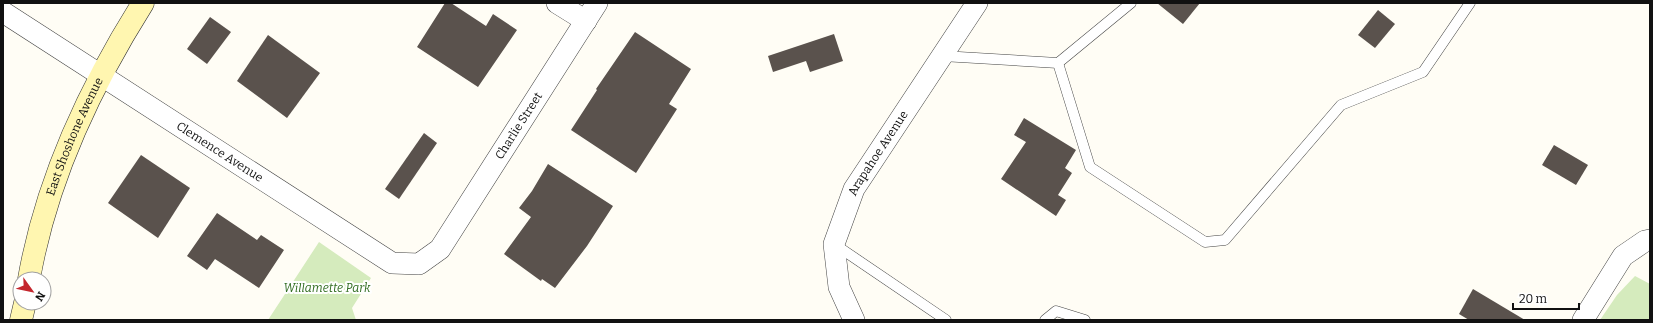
<svg xmlns="http://www.w3.org/2000/svg" width="1653" height="323" viewBox="0 0 1653 323" font-family="Bitter,serif">
  <style>
    .green { fill: #d5ebbd }
    .building { fill: #5a524d }
    .lines { fill: none; stroke-linecap: round; stroke-linejoin: round }
    .lane-casing { stroke: #444; stroke-width: 11 }
    .street-casing { stroke: #444; stroke-width: 22 }
    .secondary-casing { stroke: #333; stroke-width: 23 }
    .lane { stroke: #fff; stroke-width: 10 }
    .street { stroke: #fff; stroke-width: 21 }
    .secondary { stroke: #fff6b0; stroke-width: 22 }
    .labels { text-anchor: middle; stroke-width: 4; stroke-linejoin: round; paint-order: stroke }
    .street-label { font-size: 12px; fill: #111; stroke: #fff }
    .park-label { font-size: 12px; font-style: italic; fill: #2f6b1f; stroke: #fff }
  </style>
  <rect width="100%" height="100%" fill="#fffdf5"/>
  <g class="green">
    <path d="M319,242l52,36 -19,30 4,12h-88z"/>
    <path d="M1635,276l15,8v36h-50l17,-25z"/>
  </g>
  <g class="building">
    <path d="M445,3h6l35,23 7,-12 24,16 -39,57 -61,-40z"/>
    <path d="M1157,3h43l-17,21z"/>
    <path d="M1378,10l17,14 -20,24 -17,-13z"/>
    <path d="M210,17l21,15 -24,32 -20,-15z"/>
    <path d="M635,32l56,37 -22,35 8,5 -41,64 -65,-43 26,-40 -1,-1z"/>
    <path d="M834,34l9,27 -33,11 -4,-11 -33,11 -5,-16z"/>
    <path d="M268,35l52,38 -33,45 -50,-37z"/>
    <path d="M1024,118l52,32 -11,18 7,5 -14,22 8,5 -10,16 -55,-37 25,-37 -12,-7z"/>
    <path d="M424,133l13,10 -38,56 -14,-10z"/>
    <path d="M1554,145l34,20 -12,20 -34,-20z"/>
    <path d="M141,155l49,33 -32,50 -50,-35z"/>
    <path d="M548,164l65,42 -26,40 -32,42 -13,-9 -1,2 -37,-27 27,-37 -12,-9 13,-17z"/>
    <path d="M217,213l40,27 4,-5 23,15 -25,38 -44,-29 -8,11 -20,-14z"/>
    <path d="M1473,289l52,31h-56l-10,-6z"/>
  </g>
  <g class="lines">
    <defs>
      <g id="lane">
        <path d="M942,56l116,7 73,-60"/>
        <path d="M1058,63l32,104 115,75 20,-2 116,-135 82,-33 47,-69"/>
        <path d="M834,244l112,76"/>
        <path d="M1045,320l11,-9 29,9"/>
      </g>
      <g id="street">
        <path d="M557,3l29,18"/>
        <path id="s1" d="M3,12l389,251 27,1 21,-15 157,-246"/>
        <path id="s2" d="M854,320l-15,-33 -5,-43 20,-55 123,-186"/>
        <path d="M1583,320l40,-64 22,-15 5,-1"/>
      </g>
      <g id="secondary">
        <path id="s3" d="M29,279c17,-98 61,-192 114,-276"/>
        <path d="M21,320l4,-17"/>
      </g>
    </defs>
    <use href="#lane" class="lane-casing"/>
    <use href="#street" class="street-casing"/>
    <use href="#secondary" class="secondary-casing"/>
    <use href="#lane" class="lane"/>
    <use href="#street" class="street"/>
    <use href="#secondary" class="secondary"/>
  </g>
  <g class="labels">
    <g class="street-label">
      <text dy="4" stroke="none"><textPath href="#s1" startOffset="662">Charlie Street</textPath></text>
      <text dy="4" stroke="none"><textPath href="#s3" startOffset="150">East Shoshone Avenue</textPath></text>
      <text dy="4" stroke="none"><textPath href="#s1" startOffset="258">Clemence Avenue</textPath></text>
      <text dy="4" stroke="none"><textPath href="#s2" startOffset="181">Arapahoe Avenue</textPath></text>
    </g>
    <g class="park-label">
      <text x="327" y="292">Willamette Park</text>
    </g>
  </g>
  <rect width="1653" height="323" fill="none" stroke="#111111" stroke-width="8"/>
  <g transform="translate(32 291) rotate(123)"><circle r="19" fill="#ffffff" stroke="#a0a0a0"/>
  <path d="M0-3L7 15L0 10L-7 15Z" fill="#c4262e"/>
  <text y="-6" font-size="11" font-weight="bold" text-anchor="middle" fill="#111111">N</text>
  </g>
  <path d="M1513 303v6h66v-6" fill="none" stroke="#111111" stroke-width="2"/>
  <text x="1519" y="303" font-size="12" fill="#111111" stroke="#ffffff" stroke-width="3" paint-order="stroke">20 m</text>
</svg>
